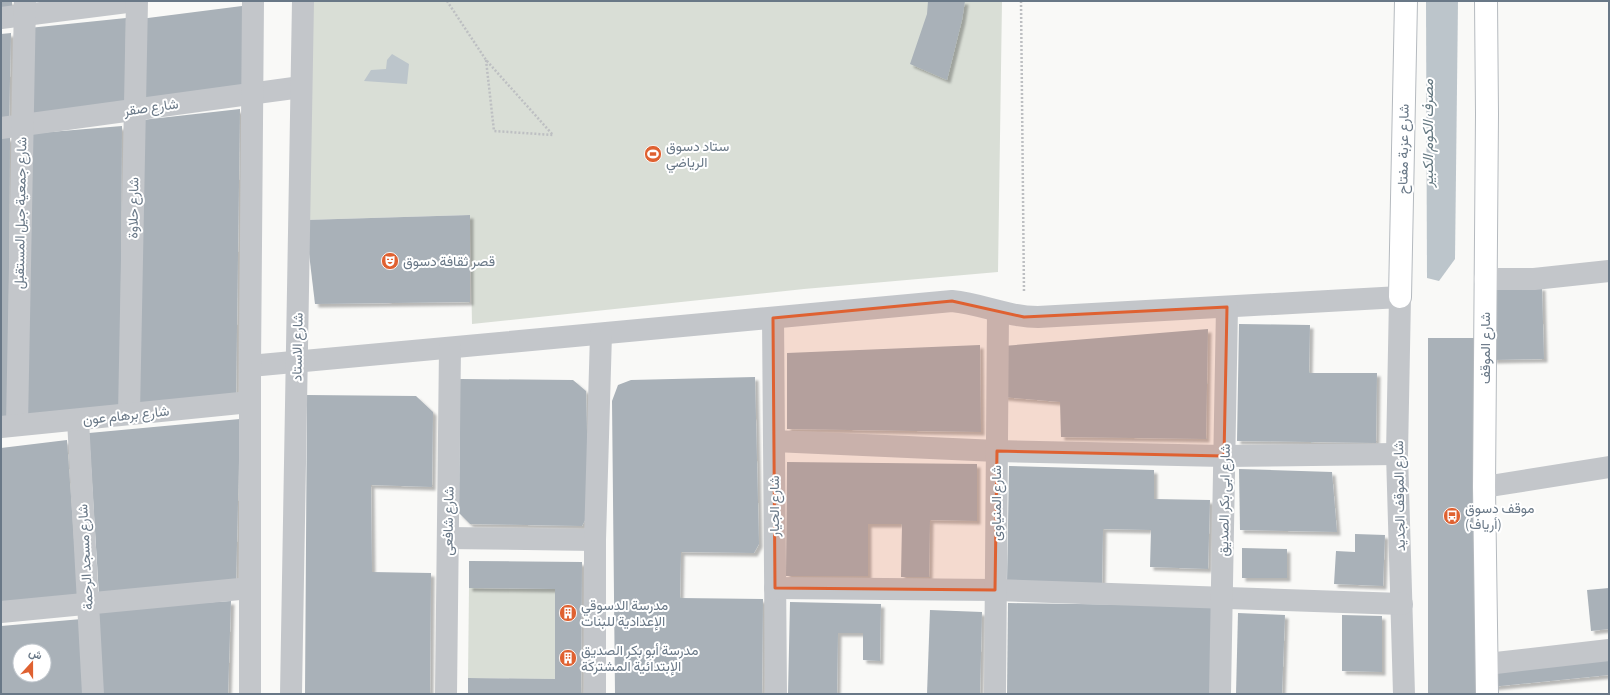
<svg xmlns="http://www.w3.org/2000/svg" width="1610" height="695" viewBox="0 0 1610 695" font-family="'Source Sans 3',Vazirmatn,sans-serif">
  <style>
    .green { fill: #d9ded6 }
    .water { fill: #bcc5cb }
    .building { fill: #a9b1b8; fill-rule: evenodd; filter: url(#shadow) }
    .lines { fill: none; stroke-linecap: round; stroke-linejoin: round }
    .secondary-casing { stroke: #b5babf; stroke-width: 24 }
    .path { stroke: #bdbfc2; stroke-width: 2.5; stroke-dasharray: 2 2; stroke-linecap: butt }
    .street { stroke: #c3c6ca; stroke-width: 22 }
    .secondary { stroke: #fff; stroke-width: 22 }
    .marked { fill: #df6131; fill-opacity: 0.2; stroke: #df6131; stroke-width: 3; stroke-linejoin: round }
    .labels { text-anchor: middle; stroke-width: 4; stroke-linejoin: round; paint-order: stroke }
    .street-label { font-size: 14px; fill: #697887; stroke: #fff }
    .poi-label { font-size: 14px; fill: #697887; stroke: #fff; text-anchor: start }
    .water-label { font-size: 15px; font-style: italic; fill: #657982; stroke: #fff }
  </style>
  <defs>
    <filter id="shadow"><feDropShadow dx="3.5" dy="3.5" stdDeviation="1" flood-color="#0004"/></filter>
  </defs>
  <rect width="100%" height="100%" fill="#f9f9f7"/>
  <g class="green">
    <path d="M312,1h690l-4,271 -194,17 -332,35 -2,-109 -165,5z"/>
    <path d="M469,588l86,1v90l-87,-1z"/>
  </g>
  <g class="water">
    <path d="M1426,1h32l-3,258 -16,22 -12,-3z"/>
    <path d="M392,54l17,10 -2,20 -43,-3 7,-11 15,-1 1,-9z"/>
  </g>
  <g class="building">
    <path d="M1,1h11v12l-11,2z"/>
    <path d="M928,1h37l-3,19 -15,60 -37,-16 17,-50z"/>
    <path d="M242,6l2,81 -104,18v-86z"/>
    <path d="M126,18l-1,91 -97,9 1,-90z"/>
    <path d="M11,33l-2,90 -8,1v-90z"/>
    <path d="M240,109l-4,291 -100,9 6,-289z"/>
    <path d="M122,126l-2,285 -98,9 4,-286z"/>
    <path d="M10,137l-2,286h-7v-285z"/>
    <path d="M470,215v87l-155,2 -10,-84z"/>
    <path d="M1542,287l2,72 -51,1 -2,-72z"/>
    <path d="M1239,324l71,1 -1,48h68l-1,70 -139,-2z"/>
    <path d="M1208,329l-2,110 -145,-2 -1,-35 -57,-5v-51z"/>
    <path d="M1428,338h48l1,356h-49z"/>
    <path d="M980,345l1,87 -194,-3v-76z"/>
    <path d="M755,377l4,167 -5,9 -73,-1 -1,46 83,1 -1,95h-147l-3,-293 6,-16 13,-5z"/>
    <path d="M460,379l113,1 13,11 3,122 -7,13 -112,-2 -11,-11z"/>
    <path d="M307,395l109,1 17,16 -1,75 -61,-2 1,87 59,1 -1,121h-125z"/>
    <path d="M240,419l-4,165 -137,12 -10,-163z"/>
    <path d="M67,440l11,157 -77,7v-156z"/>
    <path d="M787,462l190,2v57l-47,-1 -1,57h-28l1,-53h-34v52h-82z"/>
    <path d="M1009,466l145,4v29l56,1 -2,69 -58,-2 1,-37 -48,-1 -1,56 -95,-2z"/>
    <path d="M1239,469l93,3 5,60 -97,-2z"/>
    <path d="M1355,534l30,1 -2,51 -49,-2 2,-33 19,1z"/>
    <path d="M1242,548l45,1v29h-45z"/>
    <path d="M469,561l113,1 -1,132h-113v-16l87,1v-90l-86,-1z"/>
    <path d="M1609,588v41l-18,2 -4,-41z"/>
    <path d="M231,601l-3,93h-131l-4,-84z"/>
    <path d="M790,602l91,2 -1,57 -17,-1v-27h-25l-1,61h-49z"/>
    <path d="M1008,603l204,3 -1,88h-204z"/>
    <path d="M930,610l52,2 -2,82h-53z"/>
    <path d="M1238,613l47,2 -3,79h-46z"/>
    <path d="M1342,615l40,1v56l-40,-1z"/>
    <path d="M82,619l4,75h-85v-68zM20,651h24v24h-24z"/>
    <path d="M1609,654v21l-118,12 -1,-19z"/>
  </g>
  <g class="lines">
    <defs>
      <g id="secondary">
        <path d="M1486,1l1,113 -3,373 3,207"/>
        <path d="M1400,297l6,-296"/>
      </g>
    </defs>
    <use href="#secondary" class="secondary-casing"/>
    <g class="path">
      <path d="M447,1l39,59 67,75 -59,-4 -8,-71"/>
      <path d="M1021,1l3,292"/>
    </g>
    <g class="street">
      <path d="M1,18l134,-17"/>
      <path d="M1,128l300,-41"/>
      <path d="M1485,279h49l75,-8"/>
      <path d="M773,318l3,376"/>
      <path d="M250,366l702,-65c31,3 55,16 86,16l362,-20 -3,157 7,240"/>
      <path d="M129,414l8,-413"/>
      <path d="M78,420l15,274"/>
      <path d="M17,425l8,-424"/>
      <path d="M1,427l249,-25"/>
      <path d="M774,441l223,10 227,5 173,-2"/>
      <path d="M1484,487l125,-20"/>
      <path d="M448,538l147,2"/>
      <path d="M775,588l220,2 407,14"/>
      <path d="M1,612l249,-24"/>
      <path d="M1487,664l122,-14"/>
      <path d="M250,694v-328l3,-365"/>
      <path d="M291,694l12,-693"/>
      <path d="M446,694l4,-346"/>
      <path d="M595,694v-154l6,-206"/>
      <path d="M995,694l3,-382"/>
      <path d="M1220,694l7,-387"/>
    </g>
    <use href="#secondary" class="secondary"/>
  </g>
  <path class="marked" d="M952,301l72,16 203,-10 -3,149 -227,-5 -2,139 -220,-2 -2,-270z"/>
  <defs>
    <symbol id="stadium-disc" viewBox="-11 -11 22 22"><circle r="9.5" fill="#df6131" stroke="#fff"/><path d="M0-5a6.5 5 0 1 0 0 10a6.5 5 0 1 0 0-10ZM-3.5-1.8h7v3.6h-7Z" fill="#fff"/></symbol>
    <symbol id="theatre-disc" viewBox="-11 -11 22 22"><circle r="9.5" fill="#df6131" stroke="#fff"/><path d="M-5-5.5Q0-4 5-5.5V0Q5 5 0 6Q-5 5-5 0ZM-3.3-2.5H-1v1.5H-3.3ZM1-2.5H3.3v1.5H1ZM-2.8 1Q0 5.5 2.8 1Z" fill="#fff"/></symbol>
    <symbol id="bus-disc" viewBox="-11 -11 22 22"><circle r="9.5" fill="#df6131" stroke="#fff"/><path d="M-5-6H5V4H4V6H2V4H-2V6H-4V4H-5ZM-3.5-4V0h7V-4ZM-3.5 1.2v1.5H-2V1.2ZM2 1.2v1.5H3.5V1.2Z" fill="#fff"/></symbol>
    <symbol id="building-disc" viewBox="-11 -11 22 22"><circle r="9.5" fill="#df6131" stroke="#fff"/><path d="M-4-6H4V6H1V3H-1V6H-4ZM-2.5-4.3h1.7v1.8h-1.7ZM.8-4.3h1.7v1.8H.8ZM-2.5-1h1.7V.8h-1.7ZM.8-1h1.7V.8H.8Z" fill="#fff"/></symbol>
  </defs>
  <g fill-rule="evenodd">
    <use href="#stadium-disc" x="643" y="144" width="20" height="20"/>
    <use href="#theatre-disc" x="380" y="251" width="20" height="20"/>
    <use href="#bus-disc" x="1442" y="506" width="20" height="20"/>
    <use href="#building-disc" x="558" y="603" width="20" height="20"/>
    <use href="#building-disc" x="558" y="648" width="20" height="20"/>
  </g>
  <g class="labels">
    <g class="street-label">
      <text transform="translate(151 107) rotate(-8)" y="5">شارع صقر</text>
      <text transform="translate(1403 149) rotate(-89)" y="5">شارع عزبة مفتاح</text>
      <text transform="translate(133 208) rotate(-89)" y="5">شارع حلاوة</text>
      <text transform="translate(20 213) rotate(-89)" y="5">شارع جمعية جيل المستقبل</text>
      <text transform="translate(297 347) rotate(-89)" y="5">شارع الاستاد</text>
      <text transform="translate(1485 348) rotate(-90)" y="5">شارع الموقف</text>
      <text transform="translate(126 415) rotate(-6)" y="5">شارع برهام عون</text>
      <text transform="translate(1399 496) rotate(-91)" y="5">شارع الموقف الجديد</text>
      <text transform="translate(1224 500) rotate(-89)" y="5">شارع ابى بكر الصديق</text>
      <text transform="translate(996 503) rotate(-90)" y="5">شارع المنياوى</text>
      <text transform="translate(774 506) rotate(-90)" y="5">شارع الجيار</text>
      <text transform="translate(448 521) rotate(-89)" y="5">شارع شافعى</text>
      <text transform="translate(85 557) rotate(-93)" y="5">شارع مسجد الرحمة</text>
    </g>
    <g class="poi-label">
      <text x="666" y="151">ستاد دسوق<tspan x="666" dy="16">الرياضي</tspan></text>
      <text x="403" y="266">قصر ثقافة دسوق</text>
      <text x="1465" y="513">موقف دسوق<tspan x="1465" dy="16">(أرياف)</tspan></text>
      <text x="581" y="610">مدرسة الدسوقي<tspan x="581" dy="16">الإعدادية للبنات</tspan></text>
      <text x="581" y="655">مدرسة أبو بكر الصديق<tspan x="581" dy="16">الإبتدائية المشتركة</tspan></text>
    </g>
    <g class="water-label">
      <text transform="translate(1428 133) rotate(-90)" y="5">مصرف الكوم الكبير</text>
    </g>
  </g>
  <rect width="1610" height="695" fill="none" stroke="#697887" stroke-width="4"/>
  <g transform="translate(32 663) rotate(21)"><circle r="19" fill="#ffffff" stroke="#c3c9cf"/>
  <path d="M0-3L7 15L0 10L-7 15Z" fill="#df6131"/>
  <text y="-6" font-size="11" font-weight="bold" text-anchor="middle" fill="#697887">ش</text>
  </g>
</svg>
